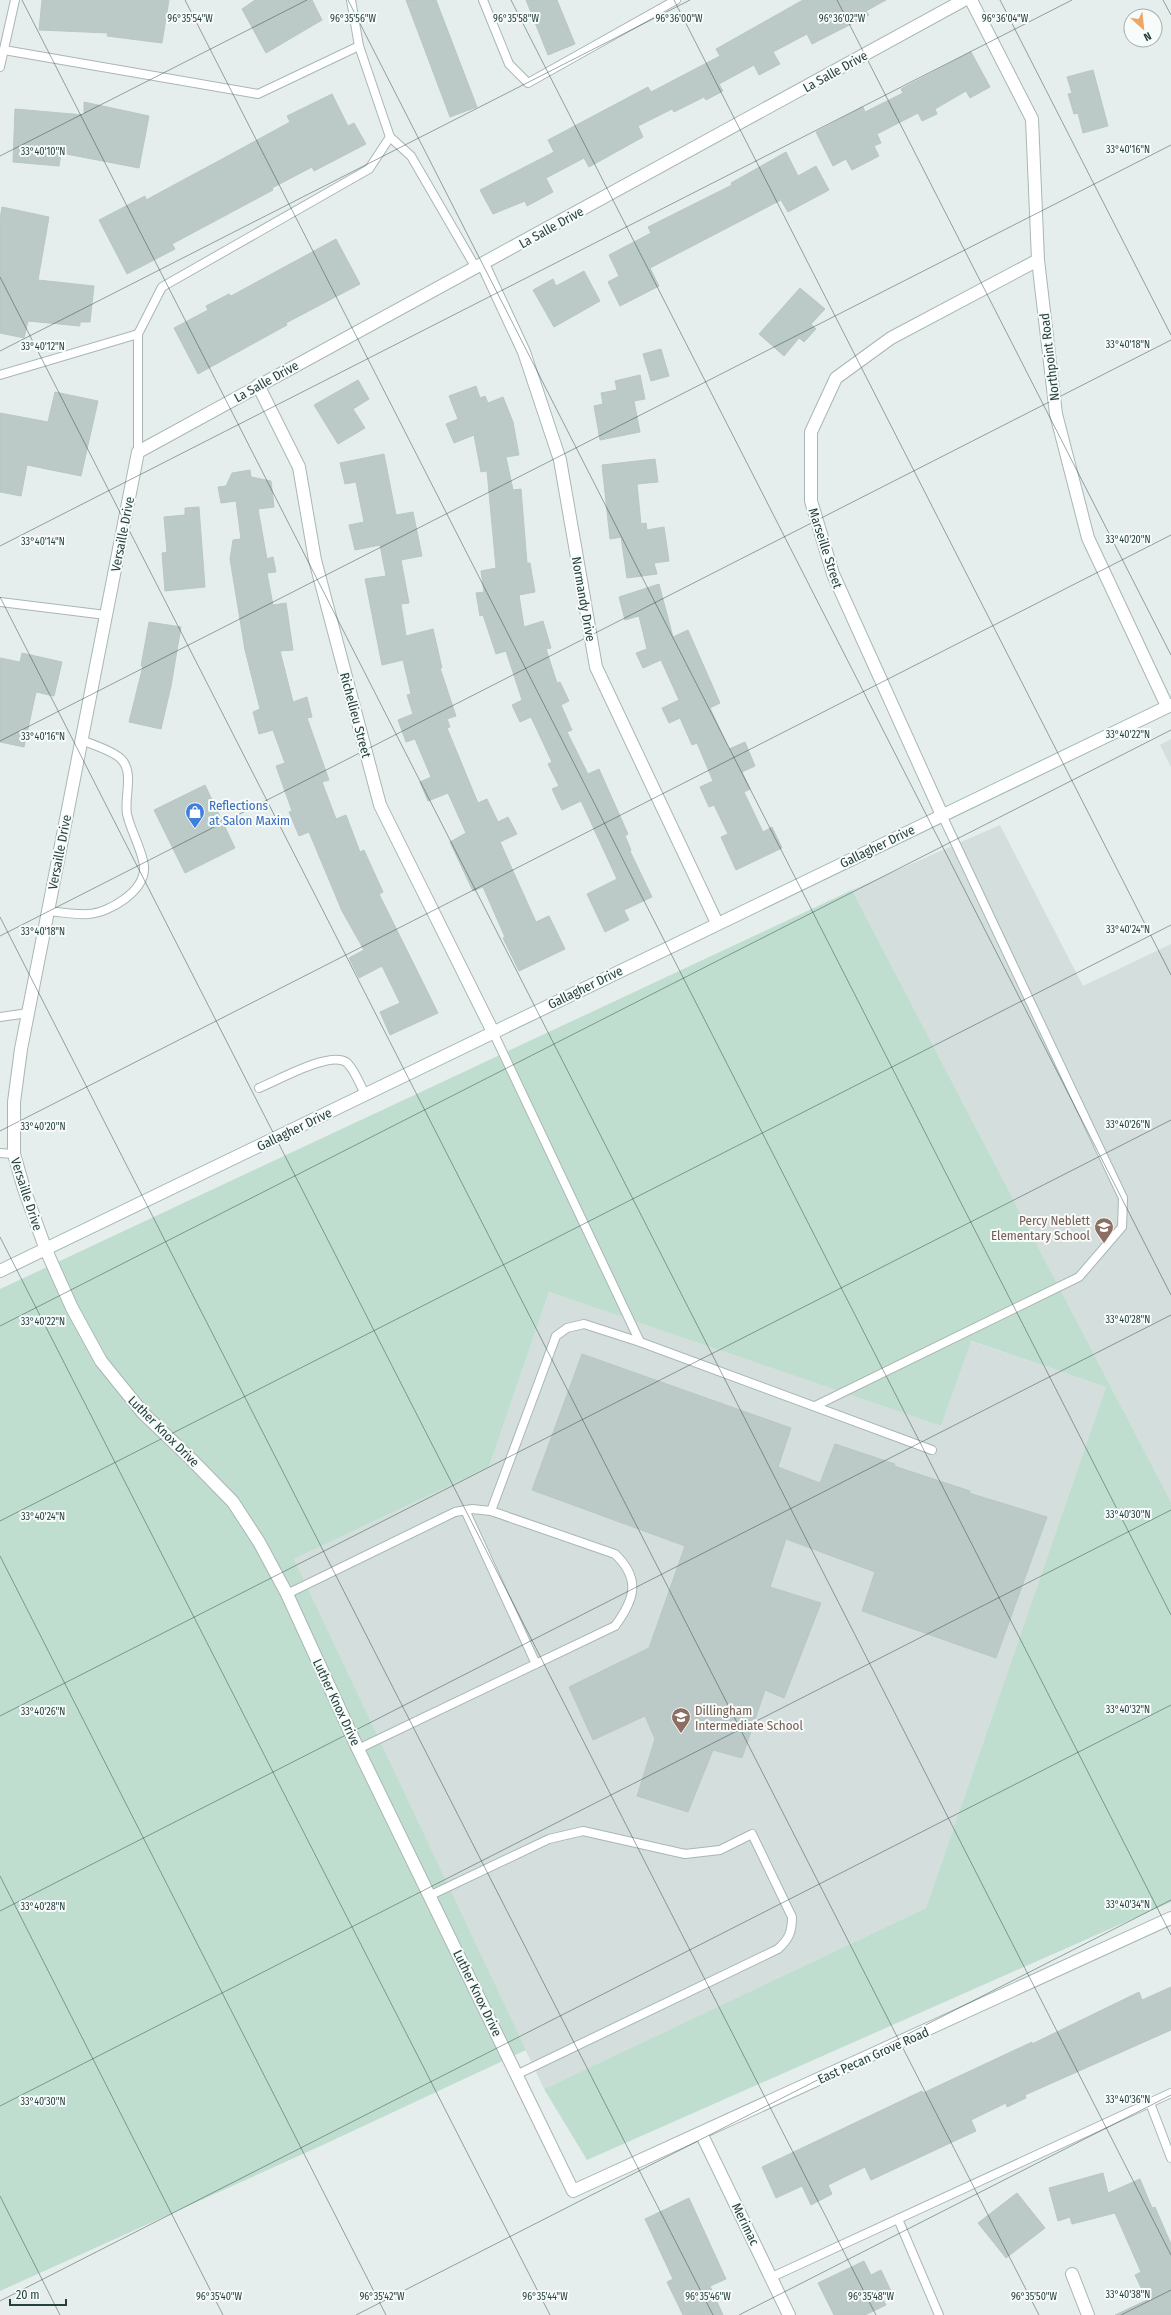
<svg xmlns="http://www.w3.org/2000/svg" width="1171" height="2315" viewBox="0 0 1171 2315" font-family="'Fira Sans Condensed',sans-serif">
  <style>
    .built { fill: #d4dedc }
    .green { fill: #c0decf }
    .building { fill: #bbc9c7; stroke: #b8c8c5 }
    .lines { fill: none; stroke-linecap: round; stroke-linejoin: round }
    .lane-casing { stroke: #a8b7b5; stroke-width: 10 }
    .street-casing { stroke: #a8b7b5; stroke-width: 14 }
    .secondary-casing { stroke: #a2b7b5; stroke-width: 14 }
    .lane { stroke: #fff; stroke-width: 8 }
    .street { stroke: #fff; stroke-width: 12 }
    .secondary { stroke: #fff; stroke-width: 12 }
    .ticks { fill: none; stroke: #25413f; stroke-width: 1; stroke-opacity: 0.45 }
    .labels { text-anchor: middle; stroke-width: 4; stroke-linejoin: round; paint-order: stroke }
    .street-label { font-size: 13px; fill: #25413f; stroke: #f7fbfa }
    .shop-label { font-size: 13px; fill: #366cbe; stroke: #f7fbfa; text-anchor: start }
    .education-label { font-size: 13px; fill: #785e54; stroke: #f7fbfa; text-anchor: end }
    .ticks-label { font-size: 10px; text-anchor: middle; fill: #25413f; stroke: #f7fbfa; stroke-width: 4; stroke-linejoin: round; paint-order: stroke }
  </style>
  <rect width="100%" height="100%" fill="#e6eeed"/>
  <g class="built">
    <path d="M1171,739v28l-11,-22z"/>
    <path d="M1000,825l83,161 88,-42v558l-319,-612z"/>
    <path d="M549,1292l392,134 29,-85 136,46 -180,521 -382,181 -250,-530 195,-92z"/>
  </g>
  <path class="green" d="M852,890l319,612v400l-584,258 -43,-71 382,-181 180,-521 -135,-46 -30,85 -392,-134 -60,175 -195,92 232,491 -201,94 -325,147v-1002z"/>
  <g class="building">
    <path d="M42,0h127l-7,43 -55,-7 1,-3 -69,-3z"/>
    <path d="M255,0h57l10,20 -56,33 -24,-44z"/>
    <path d="M406,0h30l41,107 -27,10z"/>
    <path d="M526,0h31l18,44 -27,11z"/>
    <path d="M803,0h83l-20,11 3,4 -57,29 -5,-10 -34,18 7,12 -21,11 -5,-10 -35,19 4,7 -17,9 -2,-3 -30,15 -2,-3 -34,17 5,11 -54,30 -5,-9 -38,20 7,14 -26,14 -2,-5 -32,13 -13,-24 74,-38 -6,-12 100,-53 3,5 69,-36 -4,-7z"/>
    <path d="M971,52l19,35 -20,11 -4,-7 -31,18 2,5 -15,7 -4,-8 -41,21 4,9 -7,3 5,10 -27,14 -6,-11 -13,7 -17,-34 47,-25 2,5 38,-19 -2,-4z"/>
    <path d="M1093,70l15,56 -25,7 -5,-20 -4,1 -6,-20 4,-1 -5,-16z"/>
    <path d="M332,94l16,32 6,-3 12,21 -52,27 -2,-4 -40,21 1,2 -101,54 3,5 -48,25 -28,-54 46,-24 1,4 78,-42 66,-36 -3,-6z"/>
    <path d="M84,102l65,14 -10,52 -78,-15 -2,13 -46,-4 2,-53 69,6z"/>
    <path d="M786,152l12,24 18,-10 13,24 -41,22 -7,-12 -131,68 9,18 -39,20 -12,-24 11,-6 -10,-21 42,-22 -3,-6 84,-42 -1,-2z"/>
    <path d="M2,207l47,10 -11,63 56,6 -4,36h-10v4l-52,-5 -4,17 -24,-5v-114z"/>
    <path d="M336,239l24,45 -74,39 1,2 -89,49 -24,-46 34,-18 -2,-4 23,-12 2,2z"/>
    <path d="M584,271l16,30 -46,26 -21,-37 20,-11 3,7z"/>
    <path d="M800,288l25,21 -14,15 5,5 -12,13 -5,-4 -15,18 -25,-22z"/>
    <path d="M661,349l8,27 -18,5 -8,-27z"/>
    <path d="M640,375l5,24 -11,2 6,31 -40,8 -6,-34 9,-2 -2,-11 16,-3 -2,-9z"/>
    <path d="M358,380l11,19 -16,10 12,19 -27,16 -24,-39z"/>
    <path d="M476,386l4,12 5,-2 3,7 15,-6 10,25 6,33 -13,2 7,33 8,-1 6,74h3l5,29 -16,3 5,32 19,-6 8,27 -5,1 11,34 3,-1 9,19 -8,4 11,25 -5,2 21,42 11,-5 29,65 -3,2 6,14 -1,1 22,46 -28,13 5,10 -24,12 -18,-38 30,-15 -36,-78 -19,9 -10,-21 7,-3 -11,-22 4,-2 -21,-45 -11,5 -8,-17 10,-5 -16,-49 -10,3 -13,-39 -3,1 -4,-23 8,-1 -3,-21 15,-3 -9,-97 -6,1 -7,-37 -20,8 -8,-19 12,-5 -9,-23z"/>
    <path d="M55,392l43,9 -17,75 -54,-11 -6,31 -21,-4v-79l48,9z"/>
    <path d="M384,454l12,61 17,-3 9,44 -21,4 8,43 -8,1 5,32 27,-7 9,39h-2l16,48 -9,3 3,8 -3,1 31,75 9,-4 11,23 10,-5 9,17 -17,8 36,80 13,-6 16,33 -46,22 -16,-33 2,-1 -22,-50 -10,4 -23,-49 16,-9 -18,-40 -20,8 -8,-19 11,-5 -16,-38 -9,3 -8,-22 15,-6 -6,-19 4,-1 -8,-34 -21,5 -17,-86 21,-3 -6,-31 -25,5 -6,-25 15,-3 -8,-40 -11,2 -5,-21z"/>
    <path d="M655,459l3,23 -21,2 4,40 5,-1 1,7 17,-3 5,34 -15,2 3,11 -30,4 -6,-41 -11,2 -8,-74z"/>
    <path d="M250,470l1,7 20,4 3,26 -16,2 9,50 6,-2 3,15 -9,1 6,32 13,-2 7,47 -13,1 13,51 14,-5 5,20 -5,1 22,62 -7,2 14,37 10,-4 14,37 4,-2 19,42 -4,2 59,119 -48,22 -10,-23 20,-9 -18,-37 -23,12 -10,-20 15,-8 -22,-39 -33,-79 -10,4 -10,-24 3,-1 -16,-45 9,-3 -12,-33 -14,4 -6,-22 7,-3 -15,-59 -15,-91 3,-19 8,-1 -5,-38 -15,2 -3,-16 8,-1 6,-13z"/>
    <path d="M199,507l6,80 -40,4 -3,-38 5,-1 -3,-35 21,-2v-7z"/>
    <path d="M659,584l14,53 15,-7 32,73 -10,5 19,41 16,-7 10,24 -13,6 8,17 -6,3 19,40 9,-5 10,21 -46,22 -15,-33 7,-3 -14,-29 -5,2 -9,-20 13,-6 -16,-38 -5,2 -12,-27 -11,5 -7,-15 17,-8 -18,-40 -18,8 -7,-15 11,-4 -8,-33 -14,4 -6,-23z"/>
    <path d="M149,622l32,5 -10,59 -10,43 -32,-7 14,-56h-2z"/>
    <path d="M22,653l40,9 -8,34 -18,-4 -12,55 -24,-5v-84l20,4z"/>
    <path d="M205,785l30,63 -50,25 -31,-63z"/>
    <path d="M582,1354l209,74 -13,39 42,16 15,-39 60,20 -1,2 76,25 -1,2 78,24 -51,141 -134,-47 13,-39 -89,-33 -16,48 51,16 -37,95 -19,-8 -23,68 -29,-8 -25,62 -51,-16 18,-57 -10,-23 -52,24 -24,-53 80,-39 36,-102 -153,-56z"/>
    <path d="M1171,1987v43l-146,65 1,3 -19,9 -1,-4 -35,17 5,11 -105,49 -6,-13 -37,18 4,9 -21,11 -9,-19 -26,12 -14,-31 160,-76 1,2 109,-51v2l107,-52 3,8z"/>
    <path d="M1103,2173l5,20 32,-14 12,29 3,-1 16,37v71h-56l32,-15 -12,-25 6,-3 -26,-59 -43,11 -2,-7 -12,4 -9,-33z"/>
    <path d="M1017,2193l28,35 -39,30 -28,-35z"/>
    <path d="M689,2198l37,81 -16,7 13,29h-40l-16,-33 6,-3 -28,-60z"/>
    <path d="M864,2261l7,14 10,-5 10,21 -10,5 5,9 -21,10h-31l-16,-32z"/>
  </g>
  <g class="lines">
    <defs>
      <g id="lane">
        <path d="M483,0l26,64 19,19 148,-83"/>
        <path d="M4,50l254,44 101,-48"/>
        <path d="M0,67l15,-67"/>
        <path d="M390,137l21,19 65,112"/>
        <path d="M138,334l24,-47 207,-118 21,-32 -31,-91 -8,-46"/>
        <path d="M0,375l138,-41v118"/>
        <path d="M0,602l106,13"/>
        <path d="M48,911c13,1 27,4 40,3 21,-1 58,-23 56,-48 -2,-17 -13,-34 -17,-52 -3,-16 7,-41 -5,-54 -6,-8 -30,-16 -41,-20"/>
        <path d="M0,1017l28,-4"/>
        <path d="M493,1032l147,310"/>
        <path d="M259,1088c18,-7 70,-37 87,-26 8,6 14,23 19,32"/>
        <path d="M0,1153l14,1"/>
        <path d="M815,1406l264,-129 43,-50 1,-29 -181,-383"/>
        <path d="M465,1510l71,154"/>
        <path d="M491,1511l65,-175 11,-8 17,-4 56,18 292,108"/>
        <path d="M287,1594l168,-82 17,-3 19,2 124,43c26,25 20,45 0,72l-257,123"/>
        <path d="M431,1895l118,-56 34,-8 102,23 35,-4 32,-16 40,83c0,15 -3,22 -14,32l-260,125"/>
        <path d="M1150,2103l21,55"/>
        <path d="M898,2219l41,96"/>
        <path d="M772,2277l399,-184"/>
      </g>
      <g id="street">
        <path d="M964,0l-826,452 -117,597 -7,53v52l10,35 22,61 26,58 29,53 42,52 48,46 42,43 26,40 28,52 71,155 215,442 598,-273"/>
        <path d="M971,0l61,119 6,141 18,154 32,124 79,168"/>
        <path d="M483,264l41,88 36,108 36,207 121,256"/>
        <path d="M258,385l41,82 16,93 65,245 113,227"/>
        <path d="M942,815l-109,-241 -22,-73v-69l25,-54 55,-40 147,-78"/>
        <path d="M701,2133l88,182"/>
        <path d="M1072,2274l16,41"/>
      </g>
      <path id="secondary" d="M0,1271l1171,-566"/>
    </defs>
    <use href="#lane" class="lane-casing"/>
    <use href="#street" class="street-casing"/>
    <use href="#secondary" class="secondary-casing"/>
    <use href="#lane" class="lane"/>
    <use href="#street" class="street"/>
    <use href="#secondary" class="secondary"/>
  </g>
  <path class="ticks" d="M22,0l1149,2255M185,0l986,1935M348,0l823,1615M511,0l660,1295M674,0l497,975M837,0l334,655M1000,0l171,335M1163,0l8,15M0,156l307,-156M0,277l1039,2038M0,351l690,-351M0,546l1072,-546M0,597l876,1718M0,741l1171,-596M0,917l713,1398M0,936l1171,-596M0,1131l1171,-596M0,1237l550,1078M0,1326l1171,-596M0,1521l1171,-596M0,1556l386,759M0,1716l1171,-596M0,1876l223,439M0,1911l1171,-596M0,2106l1171,-596M0,2196l60,119M0,2301l1171,-596M356,2315l815,-415M739,2315l432,-220M1121,2315l50,-25"/>
  <defs>
    <symbol id="shop-pin" viewBox="-11 -11 22 30"><path d="M0 17L-7.5 6A9.5 9.5 0 1 1 7.5 6Z" fill="#3f7fe0" stroke="#f7fbfa"/><path d="M-5-2.5h2.3a2.7 3.5 0 0 1 5.4 0H5L5.5 6h-11ZM-1.5-2.5h3a1.5 2.3 0 0 0-3 0Z" fill="#fff"/></symbol>
    <symbol id="school-pin" viewBox="-11 -11 22 30"><path d="M0 17L-7.5 6A9.5 9.5 0 1 1 7.5 6Z" fill="#8d6e63" stroke="#f7fbfa"/><path d="M0-5L7-2L0 1L-7-2ZM-4 1L0 2.5L4 1V4Q0 6-4 4Z" fill="#fff"/></symbol>
  </defs>
  <g fill-rule="evenodd">
    <use href="#shop-pin" x="184" y="801" width="22" height="30"/>
    <use href="#school-pin" x="1093" y="1216" width="22" height="30"/>
    <use href="#school-pin" x="670" y="1706" width="22" height="30"/>
  </g>
  <g class="labels">
    <g class="street-label">
      <text transform="translate(835 71) rotate(-29)" y="5">La Salle Drive</text>
      <text transform="translate(551 227) rotate(-29)" y="5">La Salle Drive</text>
      <text transform="translate(1049 357) rotate(-97)" y="5">Northpoint Road</text>
      <text transform="translate(266 381) rotate(-29)" y="5">La Salle Drive</text>
      <text transform="translate(122 534) rotate(-79)" y="5">Versaille Drive</text>
      <text transform="translate(826 548) rotate(72)" y="5">Marseille Street</text>
      <text transform="translate(584 599) rotate(80)" y="5">Normandy Drive</text>
      <text transform="translate(356 715) rotate(75)" y="5">Richellieu Street</text>
      <text transform="translate(877 846) rotate(-26)" y="5">Gallagher Drive</text>
      <text transform="translate(59 852) rotate(-79)" y="5">Versaille Drive</text>
      <text transform="translate(585 987) rotate(-26)" y="5">Gallagher Drive</text>
      <text transform="translate(294 1129) rotate(-26)" y="5">Gallagher Drive</text>
      <text transform="translate(27 1194) rotate(72)" y="5">Versaille Drive</text>
      <text transform="translate(164 1431) rotate(45)" y="5">Luther Knox Drive</text>
      <text transform="translate(337 1702) rotate(65)" y="5">Luther Knox Drive</text>
      <text transform="translate(478 1993) rotate(64)" y="5">Luther Knox Drive</text>
      <text transform="translate(873 2055) rotate(-24)" y="5">East Pecan Grove Road</text>
      <text transform="translate(746 2224) rotate(64)" y="5">Merimac</text>
    </g>
    <g class="shop-label">
      <text x="209" y="810">Reflections<tspan x="209" dy="15">at Salon Maxim</tspan></text>
    </g>
    <g class="education-label">
      <text x="1090" y="1225">Percy Neblett<tspan x="1090" dy="15">Elementary School</tspan></text>
      <text x="695" y="1715" text-anchor="start">Dillingham<tspan x="695" dy="15">Intermediate School</tspan></text>
    </g>
  </g>
  <g class="ticks-label">
    <text x="190" y="22">96°35'54"W</text>
    <text x="353" y="22">96°35'56"W</text>
    <text x="516" y="22">96°35'58"W</text>
    <text x="679" y="22">96°36'00"W</text>
    <text x="842" y="22">96°36'02"W</text>
    <text x="1005" y="22">96°36'04"W</text>
    <text x="1128" y="153">33°40'16"N</text>
    <text x="43" y="155">33°40'10"N</text>
    <text x="1128" y="348">33°40'18"N</text>
    <text x="43" y="350">33°40'12"N</text>
    <text x="1128" y="543">33°40'20"N</text>
    <text x="43" y="545">33°40'14"N</text>
    <text x="1128" y="738">33°40'22"N</text>
    <text x="43" y="740">33°40'16"N</text>
    <text x="1128" y="933">33°40'24"N</text>
    <text x="43" y="935">33°40'18"N</text>
    <text x="1128" y="1128">33°40'26"N</text>
    <text x="43" y="1130">33°40'20"N</text>
    <text x="1128" y="1323">33°40'28"N</text>
    <text x="43" y="1325">33°40'22"N</text>
    <text x="1128" y="1518">33°40'30"N</text>
    <text x="43" y="1520">33°40'24"N</text>
    <text x="1128" y="1713">33°40'32"N</text>
    <text x="43" y="1715">33°40'26"N</text>
    <text x="1128" y="1908">33°40'34"N</text>
    <text x="43" y="1910">33°40'28"N</text>
    <text x="1128" y="2103">33°40'36"N</text>
    <text x="43" y="2105">33°40'30"N</text>
    <text x="1128" y="2298">33°40'38"N</text>
    <text x="219" y="2300">96°35'40"W</text>
    <text x="382" y="2300">96°35'42"W</text>
    <text x="545" y="2300">96°35'44"W</text>
    <text x="708" y="2300">96°35'46"W</text>
    <text x="871" y="2300">96°35'48"W</text>
    <text x="1034" y="2300">96°35'50"W</text>
  </g>
  <g transform="translate(1143 28) rotate(153)"><circle r="19" fill="#f7fbfa" stroke="#a3b1af"/>
  <path d="M0-3L7 15L0 10L-7 15Z" fill="#eea665"/>
  <text y="-6" font-size="11" font-weight="bold" text-anchor="middle" fill="#25413f">N</text>
  </g>
  <path d="M10 2299v6h56v-6" fill="none" stroke="#25413f" stroke-width="2"/>
  <text x="16" y="2299" font-size="12" fill="#25413f" stroke="#f7fbfa" stroke-width="3" paint-order="stroke">20 m</text>
</svg>
